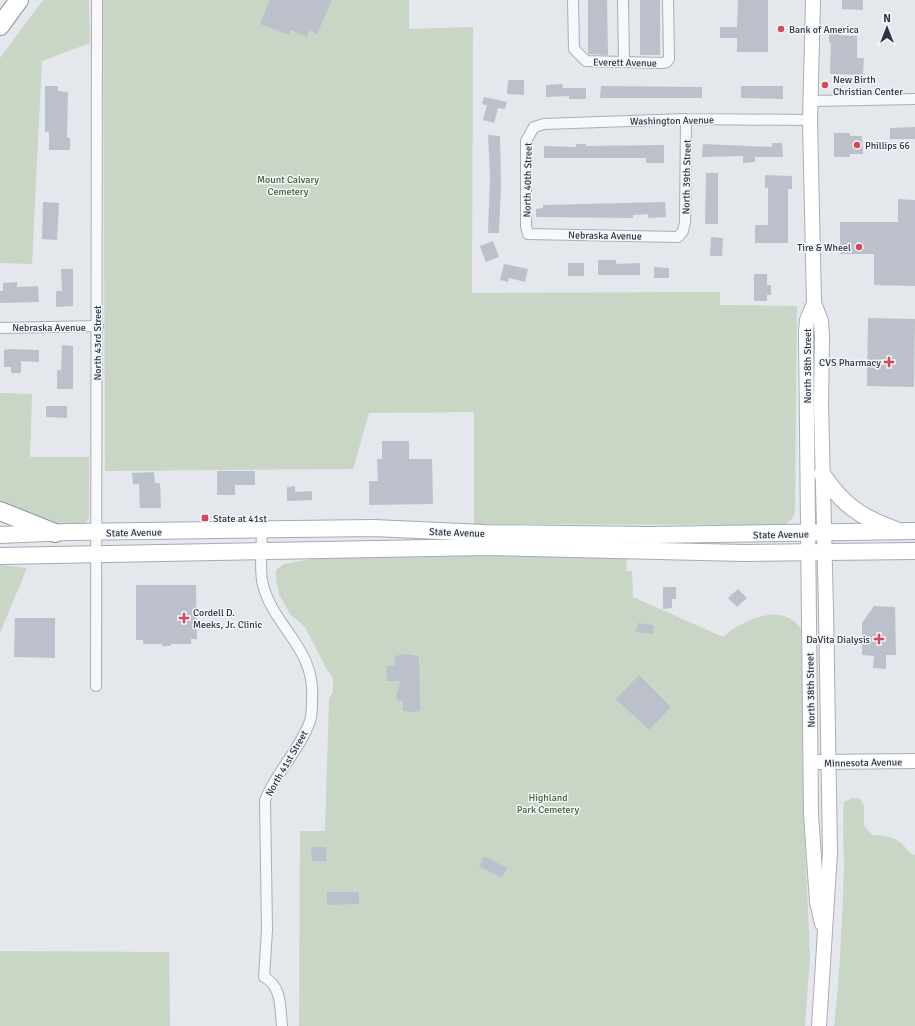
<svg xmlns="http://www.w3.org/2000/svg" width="915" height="1026" viewBox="0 0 915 1026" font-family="Signika,sans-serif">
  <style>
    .green { fill: #c9d6c5 }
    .building { fill: #bbc0ca }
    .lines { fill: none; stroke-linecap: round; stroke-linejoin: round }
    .minor-casing { stroke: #a9aeb7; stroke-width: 12 }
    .secondary-casing { stroke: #a9aeb7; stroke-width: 16 }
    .primary-casing { stroke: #a3abb8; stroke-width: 18 }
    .motorway-casing { stroke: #8b94a3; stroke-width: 20 }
    .minor { stroke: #f7f8fa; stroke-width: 10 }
    .secondary { stroke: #fff; stroke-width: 14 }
    .primary { stroke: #fff; stroke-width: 16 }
    .motorway { stroke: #fff; stroke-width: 18 }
    .poi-dot { fill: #d1495b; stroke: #f4f6f9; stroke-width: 1.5 }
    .labels { text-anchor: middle; stroke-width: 3; stroke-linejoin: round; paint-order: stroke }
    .poi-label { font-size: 10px; fill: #2b3445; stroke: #f4f6f9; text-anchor: start }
    .street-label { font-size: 10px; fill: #2b3445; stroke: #f4f6f9 }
    .park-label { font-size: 10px; fill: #3f6138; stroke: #f4f6f9 }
  </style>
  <rect width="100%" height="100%" fill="#e4e7ec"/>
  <g class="green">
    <path d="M43,0h46l1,43 -48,18 -10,203 -32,-1v-205z"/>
    <path d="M103,0h306v29l64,-2 -1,266 248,-1v13l77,1 -2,207 -4,7 -7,5 -310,-1v-112l-105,1 -16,56 -248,2z"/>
    <path d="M0,393l32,1 -2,63h59v61l-5,6h-28l-56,-21z"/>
    <path d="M516,554l111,2 -1,15h6l1,26 90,40c19,-17 60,-36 78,-8l3,191 6,138 -5,68h-506l1,-195h25l4,-132 4,-7v-14l-7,-10 -21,-41 -15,-13 -11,-20 -3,-14v-10l8,-6 46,-8z"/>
    <path d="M0,565l27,3 -27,65z"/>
    <path d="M852,798h7l5,7v21l8,9c10,0 20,1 28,7 6,5 7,10 15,13v171h-81c6,-52 8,-104 10,-157 0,-22 -2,-44 0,-67z"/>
    <path d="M0,951l169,1 1,74h-170z"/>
  </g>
  <g class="building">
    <path d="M270,0h62l-15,34 -7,-4 -3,7 -16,-7 -2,5 -29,-11z"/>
    <path d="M588,0h19l1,55 -20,-1z"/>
    <rect x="640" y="0" width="20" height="55"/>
    <path d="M738,0h30v52h-31v-14h-17v-11h17z"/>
    <path d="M842,0h21v10l-21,-1z"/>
    <path d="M829,33h9v2l19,1v22h7l-1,17 -33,-1 1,-31h-2z"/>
    <path d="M508,80h16v15l-17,-1z"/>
    <path d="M562,84l1,4h23v11h-17v-3l-23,1v-12z"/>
    <path d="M45,86h13v5l10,1 -1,46h3v12h-21v-18h-4z"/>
    <path d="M601,86l101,1v11h-102z"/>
    <path d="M741,86h42v13l-42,-1z"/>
    <path d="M484,97l23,5 -2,7 -7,-1 -4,15 -11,-3 4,-15 -5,-1z"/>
    <path d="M915,127v12h-25v-11z"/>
    <path d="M834,133h16v3h12l1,18h-13v3h-16z"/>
    <path d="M488,135l12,1 1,49 -2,48h-11l2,-57z"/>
    <path d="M772,143h10l1,14h-28v5l-12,1v-7l-41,1 1,-13 69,3z"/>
    <path d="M576,144h10v2l78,-1v18h-18v-5h-102v-12l32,1z"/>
    <path d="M706,173h12v51h-13z"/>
    <path d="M765,175l27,1v13h-4v54h-33v-18h13v-37h-3z"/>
    <path d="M898,199l17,1v86l-41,-1v-31h-34v-32h58z"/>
    <path d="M43,202l16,1 -2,37 -15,-1z"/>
    <path d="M665,202l1,15 -18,1v-4l-15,1v3l-97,-1v-8l7,-1v-3z"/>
    <path d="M711,237l12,1 -1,18h-12z"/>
    <path d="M493,241l6,16 -13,5 -6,-16z"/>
    <path d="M598,260h18v4l24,-1v12h-42z"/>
    <rect x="568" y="263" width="16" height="13"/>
    <path d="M504,264l24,5 -3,13 -16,-4 -1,4 -8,-2z"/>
    <path d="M654,267l15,1v10h-15z"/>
    <path d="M61,269h12v37l-17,1v-16h6z"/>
    <path d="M754,274h13v11h4v10h-4v6h-13z"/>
    <path d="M17,282v5l21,-1 1,16 -39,1v-12h3v-8z"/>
    <path d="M868,318l47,1 -1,68 -47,-1z"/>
    <path d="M62,345l11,1v43h-16v-19h4z"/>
    <path d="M10,349l29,1v12l-18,-1v12h-10v-6h-7v-17z"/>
    <path d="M46,406h21v12l-21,-1z"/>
    <path d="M382,441h27v18h23l1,45 -64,1v-24h9l-1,-22h5z"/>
    <path d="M217,471h38v14h-20v10h-18z"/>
    <path d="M154,472l1,11h5l1,25h-21l-1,-24h-6l-1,-11z"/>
    <path d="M295,486v6l17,-1v9l-25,1v-14z"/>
    <path d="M136,585h60l1,54h-6v5h-20v2h-9v-2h-19v-4h-7z"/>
    <path d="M663,587h13v12h-4v9l-9,1z"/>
    <path d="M738,589l9,9 -10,9 -9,-9z"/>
    <path d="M874,606l21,1 1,48h-10v14l-13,-1 1,-12 -12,-1v-32z"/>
    <path d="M15,618h40v40l-41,-1z"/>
    <path d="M638,623l16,2 -1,9 -17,-2z"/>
    <path d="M407,654l12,2 1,55 -9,1 -8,-1v-10h-5l-2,-5 5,-15h-14l-1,-7 1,-8h8l-1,-10z"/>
    <path d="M639,675l32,32 -22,23 -33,-31z"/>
    <path d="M311,847h15v14h-14z"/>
    <path d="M484,856l23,12 -5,10 -23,-12z"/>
    <path d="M327,892h32v12l-32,1z"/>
  </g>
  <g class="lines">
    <defs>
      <g id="minor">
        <path d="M573,0l1,49 12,12 76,2 5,-1 2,-3 -1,-59"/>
        <path d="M623,0l1,62"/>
        <path d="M811,101l104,-2"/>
        <path d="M686,119l-1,103 -2,9 -5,6 -150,-3 -2,-8v-85l8,-14 10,-3 142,-5 124,1"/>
        <path d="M0,328l98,-2"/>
        <path d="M262,530c0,15 -3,42 1,55 11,43 53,63 49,115 0,6 0,15 -2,21 -10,29 -34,51 -45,79l2,130 -3,47c18,9 16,31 18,49"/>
        <path d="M96,686l1,-686"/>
      </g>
      <g id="secondary">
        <path d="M813,0l-3,120 4,183 7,18 1,15 -1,69 5,204 4,243 -11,174"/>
        <path d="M814,303l-7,17 -1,12 5,482 6,88 5,22"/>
        <path d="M819,762l96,-1"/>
      </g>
      <g id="primary">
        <path d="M822,474c20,30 38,43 72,55"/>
        <path d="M0,535l69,-3 305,-4 110,5 167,2 264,-4"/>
        <path d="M0,556l487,-9 257,6 171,-2"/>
      </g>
      <g id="motorway">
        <path d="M0,26l19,-26"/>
        <path d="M0,511l55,22"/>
      </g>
    </defs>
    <use href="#minor" class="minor-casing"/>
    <use href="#secondary" class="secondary-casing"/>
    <use href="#primary" class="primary-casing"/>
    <use href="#motorway" class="motorway-casing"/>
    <use href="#minor" class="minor"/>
    <use href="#secondary" class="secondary"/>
    <use href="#primary" class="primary"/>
    <use href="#motorway" class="motorway"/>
  </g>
  <g class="poi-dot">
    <circle cx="781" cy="29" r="4"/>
    <circle cx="825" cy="85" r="4"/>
    <circle cx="857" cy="145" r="4"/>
    <circle cx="859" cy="247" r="4"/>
    <path d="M887 356h4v4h4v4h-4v4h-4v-4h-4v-4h4z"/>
    <rect x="201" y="514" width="8" height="8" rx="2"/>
    <path d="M182 612h4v4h4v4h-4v4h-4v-4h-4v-4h4z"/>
    <path d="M877 633h4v4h4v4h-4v4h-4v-4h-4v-4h4z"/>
  </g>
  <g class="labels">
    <g class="poi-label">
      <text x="789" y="33">Bank of America</text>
      <text x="833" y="83">New Birth<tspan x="833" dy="12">Christian Center</tspan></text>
      <text x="865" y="149">Phillips 66</text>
      <text x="851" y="251" text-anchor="end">Tire &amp; Wheel</text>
      <text x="881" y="366" text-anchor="end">CVS Pharmacy</text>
      <text x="213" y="522">State at 41st</text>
      <text x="193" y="616">Cordell D.<tspan x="193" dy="12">Meeks, Jr. Clinic</tspan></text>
      <text x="870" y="643" text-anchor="end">DaVita Dialysis</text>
    </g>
    <g class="street-label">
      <text transform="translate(625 62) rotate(1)" y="4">Everett Avenue</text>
      <text transform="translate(672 120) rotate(-1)" y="4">Washington Avenue</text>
      <text transform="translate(686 177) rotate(-89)" y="4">North 39th Street</text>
      <text transform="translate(527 180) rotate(-89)" y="4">North 40th Street</text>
      <text transform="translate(605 235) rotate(1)" y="4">Nebraska Avenue</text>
      <text x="49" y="331">Nebraska Avenue</text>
      <text transform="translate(97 343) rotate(-90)" y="4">North 43rd Street</text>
      <text transform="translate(807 366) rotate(-90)" y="4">North 38th Street</text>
      <text transform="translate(134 532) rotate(-1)" y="4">State Avenue</text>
      <text transform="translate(457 532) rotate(2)" y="4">State Avenue</text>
      <text transform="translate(781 534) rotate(-1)" y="4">State Avenue</text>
      <text transform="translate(810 690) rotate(-91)" y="4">North 38th Street</text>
      <text transform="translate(863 762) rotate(-1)" y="4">Minnesota Avenue</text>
      <text transform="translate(286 763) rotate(-60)" y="4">North 41st Street</text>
    </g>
    <g class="park-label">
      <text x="288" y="183">Mount Calvary<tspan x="288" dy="12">Cemetery</tspan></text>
      <text x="548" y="801">Highland<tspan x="548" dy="12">Park Cemetery</tspan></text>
    </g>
  </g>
  <g transform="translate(887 28)" stroke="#f4f6f9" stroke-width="3" paint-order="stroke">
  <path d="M0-3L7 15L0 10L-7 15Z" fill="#2b3445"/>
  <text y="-6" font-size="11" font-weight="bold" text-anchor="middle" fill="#2b3445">N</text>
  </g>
</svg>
